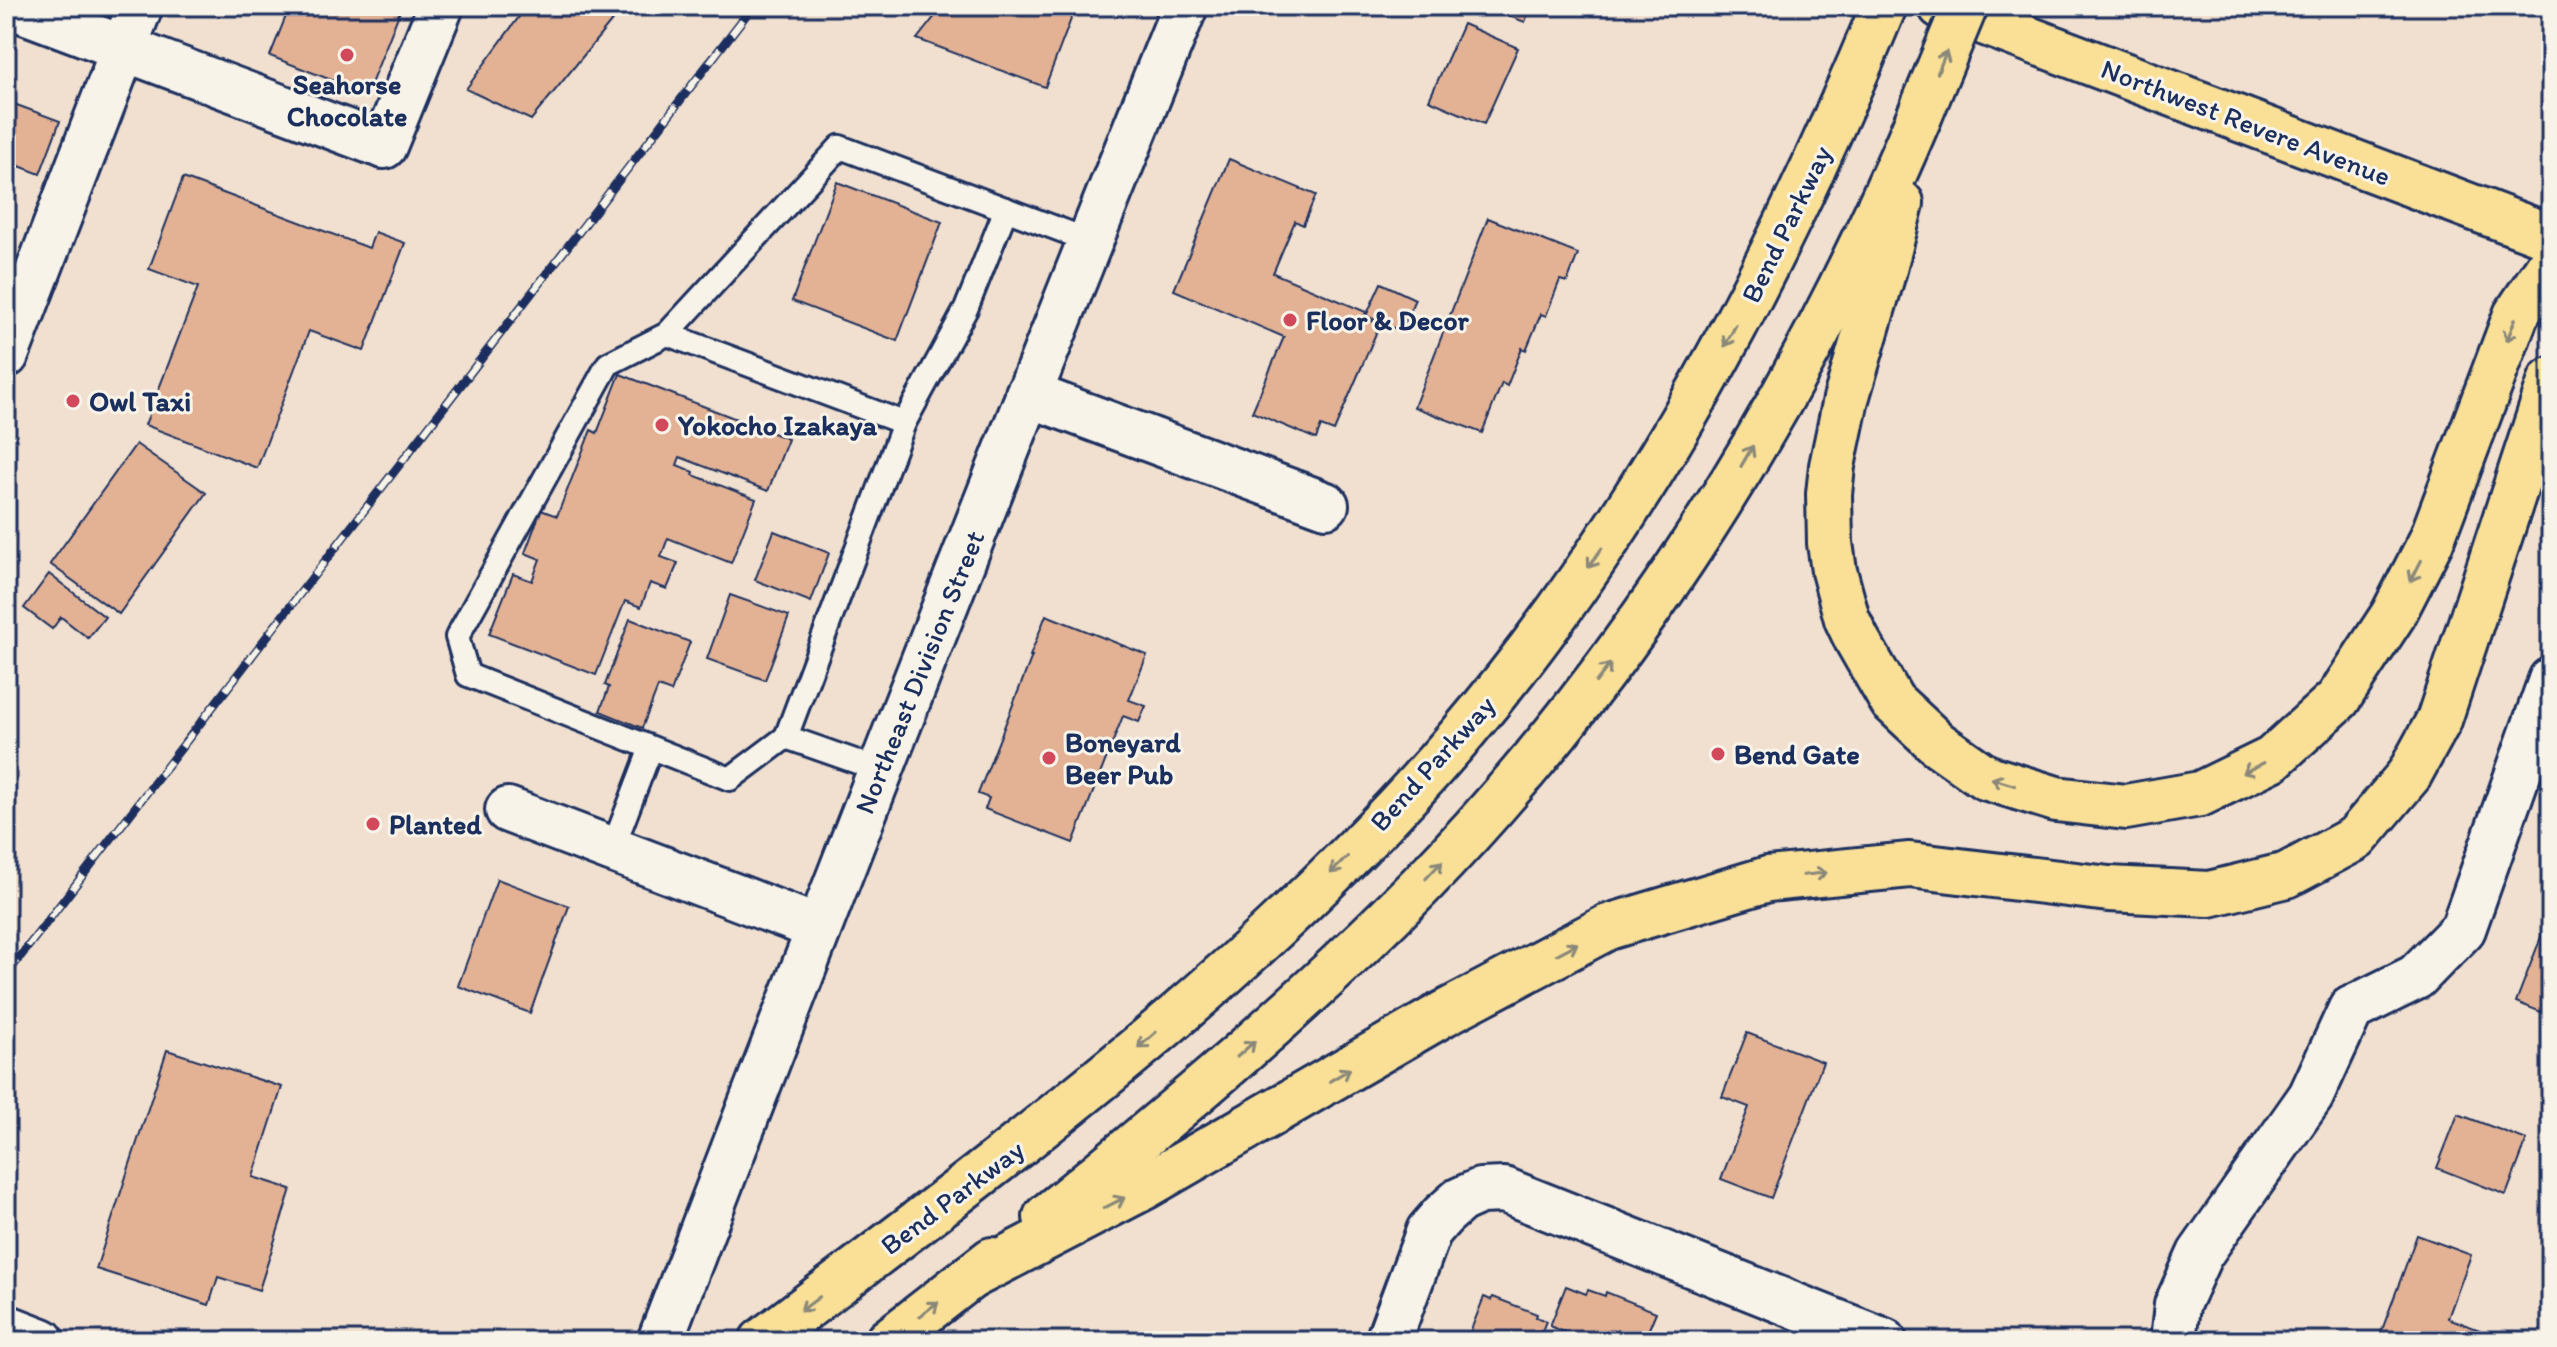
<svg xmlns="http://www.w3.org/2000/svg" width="2557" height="1347" viewBox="0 0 2557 1347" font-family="Itim,sans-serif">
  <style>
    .building { fill: #e3b294; stroke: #1b2f5e; stroke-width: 2 }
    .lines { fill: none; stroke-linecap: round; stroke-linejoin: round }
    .service-casing { stroke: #1b2f5e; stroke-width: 28 }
    .minor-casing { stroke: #1b2f5e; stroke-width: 50 }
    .secondary-casing { stroke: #1b2f5e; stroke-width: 50 }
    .primary-casing { stroke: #1b2f5e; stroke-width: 50 }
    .trunk-casing { stroke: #1b2f5e; stroke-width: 50 }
    .service { stroke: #f7f3e8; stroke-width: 22 }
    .minor { stroke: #f7f3e8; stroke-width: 44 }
    .secondary { stroke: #f7f3e8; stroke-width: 44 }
    .primary { stroke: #f9e096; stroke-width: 44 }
    .trunk { stroke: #f9e096; stroke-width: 44 }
    .rail-casing { stroke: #1b2f5e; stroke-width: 9 }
    .rail { stroke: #f7f3e8; stroke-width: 6; stroke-dasharray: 18; stroke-linecap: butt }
    .trunk-bridge-casing { stroke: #1b2f5e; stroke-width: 50; stroke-linecap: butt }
    .trunk-bridge { stroke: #f9e096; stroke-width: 44 }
    .oneway { stroke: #8a887a }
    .poi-dot { fill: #d1495b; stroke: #f7f3e8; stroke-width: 3 }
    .labels { text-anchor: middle; stroke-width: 6; stroke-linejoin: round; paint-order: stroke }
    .poi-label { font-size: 28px; font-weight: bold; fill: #1b2f5e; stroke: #f7f3e8; text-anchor: start }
    .street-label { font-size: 28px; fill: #1b2f5e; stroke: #f7f3e8 }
  </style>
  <rect width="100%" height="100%" fill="#f1e0cf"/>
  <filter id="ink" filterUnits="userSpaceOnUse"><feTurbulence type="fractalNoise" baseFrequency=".0125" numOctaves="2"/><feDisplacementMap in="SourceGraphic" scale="16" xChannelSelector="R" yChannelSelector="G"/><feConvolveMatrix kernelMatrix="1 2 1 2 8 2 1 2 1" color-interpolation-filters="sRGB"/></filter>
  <g filter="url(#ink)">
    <g class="building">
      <path d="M290,6h112l-35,88 -97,-38z"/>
      <path d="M520,6h104l-93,114 -65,-31 58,-79z"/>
      <path d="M943,6h133l-31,81 -128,-48z"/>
      <path d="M1481,6h50l-6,16z"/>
      <path d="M1463,24l55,24 -34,76 -55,-24z"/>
      <path d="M6,101l54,20 -20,53 -34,-13z"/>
      <path d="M1229,159l87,36 -13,30 -8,-4 -22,52 93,39 -2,6 16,6 -46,107 -13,-5 -5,13 -64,-27 32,-75 -110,-47z"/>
      <path d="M183,178l186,70 6,-16 30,11 -41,108 -55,-20 -52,137 -112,-43 53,-138 -49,-18z"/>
      <path d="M837,182l105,40 -45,119 -105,-40z"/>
      <path d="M1488,218l90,36 -11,28 -7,-2 -14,36 -5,-2 -15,36 -4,-2 -15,38 -5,-3 -20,50 -68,-26z"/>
      <path d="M1381,283l34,16 -14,32 -35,-15z"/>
      <path d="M620,374l168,65 -20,52 -88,-34 -3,8 17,7 -1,3 63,24 -25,64 -63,-25 -7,19 17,6 -11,26 -17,-6 -9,24 -16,-6 -29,74 -107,-41 24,-60 19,7 8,-22 -15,-6 16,-43 16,6 34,-86 6,3z"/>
      <path d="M136,444l70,49 -87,121 -69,-50z"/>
      <path d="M774,531l55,22 -18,49 -56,-22z"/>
      <path d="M49,574l56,43 -17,21 -27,-21 -9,12 -28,-21z"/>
      <path d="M730,595l59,21 -24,64 -58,-21z"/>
      <path d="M1046,615l101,40 -18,45 17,6 -7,16 -16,-6 -50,127 -88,-34 4,-11 -11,-4 54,-138h-2z"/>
      <path d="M630,619l60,23 -19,50 -13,-5 -16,41 -42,-17 9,-24 -4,-2z"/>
      <path d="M497,879l72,27 -39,107 -72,-27z"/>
      <path d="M2546,924l5,2v90l-35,-14z"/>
      <path d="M1747,1033l76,29 -52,136 -50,-19 28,-72 -27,-10z"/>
      <path d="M167,1050l115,37 -29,90 38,12 -32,101 -41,-13 -9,28 -113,-36z"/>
      <path d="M2458,1114l69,26 -21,55 -69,-27z"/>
      <path d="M2417,1235l54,20 -23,63 45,17 -3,6h-112z"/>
      <path d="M1566,1286l20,8 2,-4 17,6 1,-4 50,20 -12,29h-58l-36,-15z"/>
      <path d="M1484,1297l7,3 2,-3 44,17 -1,3 10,4 -8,20h-54l-15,-6z"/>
    </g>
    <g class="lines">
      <defs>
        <g id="service">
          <path d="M667,334l237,89 -118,314"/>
          <path d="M904,423l62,-114 40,-100"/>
          <path d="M880,770l-94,-33 -56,42 -262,-104 -11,-38 151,-273 59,-30 173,-187 250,94"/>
          <path d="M612,850l39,-102"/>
        </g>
        <g id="minor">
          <path d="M11,6l373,140 57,-140"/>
          <path d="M6,355l134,-349"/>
          <path d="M1028,394l298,111"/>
          <path d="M508,810l310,118"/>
          <path d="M6,1327l36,14"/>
          <path d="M1388,1341l41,-110 14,-16 17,-15 20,-9 24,-1 380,151"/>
          <path d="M2173,1341l4,-36 23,-51 111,-158 40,-87 65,-32 47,-48 88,-249"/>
        </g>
        <path id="secondary" d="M660,1341c171,-447 345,-892 525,-1335"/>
        <path id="primary" d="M1941,6l610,231"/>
        <g id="trunk">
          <path d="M1901,203l-17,66 -38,130 -14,67 -3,28 1,49 4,28 13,48 10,21 35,61 46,43 47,33 71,22 70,8 74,-13 72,-35 66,-60 55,-84 38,-74 85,-226 35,-52"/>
          <path d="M1046,1217c129,-105 257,-212 374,-331 214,-220 380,-486 499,-769"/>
          <path d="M970,1277l174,-90 299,-173 165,-87 160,-48 142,-14 199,24 100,5 78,-19 69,-37 53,-63 30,-55 112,-340"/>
          <path d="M762,1341c245,-187 498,-370 699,-606 185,-218 314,-466 423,-729"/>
          <path d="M888,1341l104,-81"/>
        </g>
      </defs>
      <use href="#service" class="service-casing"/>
      <use href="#minor" class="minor-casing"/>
      <use href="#secondary" class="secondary-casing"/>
      <use href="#primary" class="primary-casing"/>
      <use href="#trunk" class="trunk-casing"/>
      <use href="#service" class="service"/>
      <use href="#minor" class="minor"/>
      <use href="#secondary" class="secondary"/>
      <use href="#primary" class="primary"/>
      <use href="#trunk" class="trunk"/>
      <defs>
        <path id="rail" d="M6,975l747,-969"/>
      </defs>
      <use href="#rail" class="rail-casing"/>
      <use href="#rail" class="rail"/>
      <defs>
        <path id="trunk-bridge" d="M1919,117l46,-111"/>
      </defs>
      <use href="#trunk-bridge" class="trunk-bridge-casing"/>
      <use href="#trunk-bridge" class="trunk-bridge"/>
    </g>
    <defs><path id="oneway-shaft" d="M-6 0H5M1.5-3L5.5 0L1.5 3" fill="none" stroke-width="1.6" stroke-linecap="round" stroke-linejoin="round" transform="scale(2)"/></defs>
    <g class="oneway">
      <use href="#oneway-shaft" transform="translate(1942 62) rotate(-68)"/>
      <use href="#oneway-shaft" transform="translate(2511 330) rotate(111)"/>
      <use href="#oneway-shaft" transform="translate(1730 336) rotate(118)"/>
      <use href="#oneway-shaft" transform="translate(1747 456) rotate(-60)"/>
      <use href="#oneway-shaft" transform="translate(1595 558) rotate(125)"/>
      <use href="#oneway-shaft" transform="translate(2416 571) rotate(117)"/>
      <use href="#oneway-shaft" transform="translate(1603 673) rotate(-52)"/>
      <use href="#oneway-shaft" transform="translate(2253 768) rotate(154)"/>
      <use href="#oneway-shaft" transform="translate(2003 782) rotate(-163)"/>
      <use href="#oneway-shaft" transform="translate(1339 865) rotate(135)"/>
      <use href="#oneway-shaft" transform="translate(1434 870) rotate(-47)"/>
      <use href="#oneway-shaft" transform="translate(1815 874) rotate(-6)"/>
      <use href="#oneway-shaft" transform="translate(1567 949) rotate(-28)"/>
      <use href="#oneway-shaft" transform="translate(1147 1040) rotate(139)"/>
      <use href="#oneway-shaft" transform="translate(1246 1049) rotate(-42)"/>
      <use href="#oneway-shaft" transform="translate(1340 1075) rotate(-31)"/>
      <use href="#oneway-shaft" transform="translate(1114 1203) rotate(-27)"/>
      <use href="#oneway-shaft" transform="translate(810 1304) rotate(143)"/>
      <use href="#oneway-shaft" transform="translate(929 1309) rotate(-38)"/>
    </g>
  </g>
  <g class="poi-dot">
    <circle cx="347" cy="55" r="8"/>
    <circle cx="1290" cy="320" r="8"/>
    <circle cx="73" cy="401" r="8"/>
    <circle cx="662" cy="425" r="8"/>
    <circle cx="1718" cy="754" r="8"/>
    <circle cx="1049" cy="758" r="8"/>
    <circle cx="373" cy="824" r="8"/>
  </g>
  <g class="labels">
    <g class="poi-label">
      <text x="347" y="94" text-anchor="middle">Seahorse<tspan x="347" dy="32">Chocolate</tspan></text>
      <text x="1306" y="330">Floor &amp; Decor</text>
      <text x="89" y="411">Owl Taxi</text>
      <text x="678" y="435">Yokocho Izakaya</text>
      <text x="1065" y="752">Boneyard<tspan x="1065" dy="32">Beer Pub</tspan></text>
      <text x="1734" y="764">Bend Gate</text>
      <text x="389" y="834">Planted</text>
    </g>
    <g class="street-label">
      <text transform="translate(2246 122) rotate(21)" y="10">Northwest Revere Avenue</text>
      <text transform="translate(1786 224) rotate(-64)" y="10">Bend Parkway</text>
      <text transform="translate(919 672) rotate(-68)" y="10">Northeast Division Street</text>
      <text transform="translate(1432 763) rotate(-48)" y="10">Bend Parkway</text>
      <text transform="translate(952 1197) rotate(-37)" y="10">Bend Parkway</text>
    </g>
  </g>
  <rect width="2557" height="1347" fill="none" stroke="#f7f3e8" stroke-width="32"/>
  <rect x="16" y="16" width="2525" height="1315" fill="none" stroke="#1b2f5e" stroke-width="3" filter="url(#ink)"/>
</svg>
